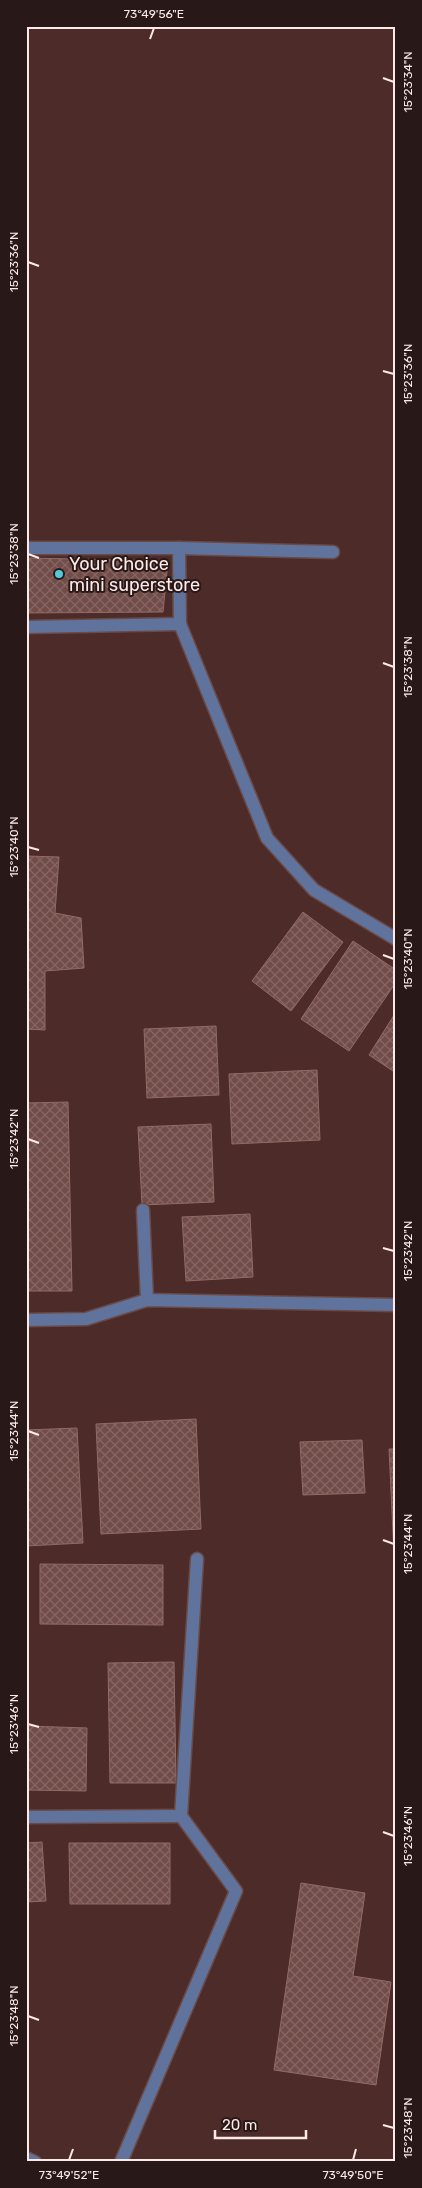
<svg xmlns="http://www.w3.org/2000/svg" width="422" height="2188" viewBox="0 0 422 2188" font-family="Rubik,sans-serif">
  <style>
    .building { fill: url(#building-cross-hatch); stroke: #926a66 }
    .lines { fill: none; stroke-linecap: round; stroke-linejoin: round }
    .street-casing { stroke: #694a47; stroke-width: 15 }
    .street { stroke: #60739d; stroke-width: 12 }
    .ticks { fill: none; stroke: #fdeae8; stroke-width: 2 }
    .poi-dot { fill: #52cbd8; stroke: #281817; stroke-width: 2 }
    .labels { text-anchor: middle; stroke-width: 4; stroke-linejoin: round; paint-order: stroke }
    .poi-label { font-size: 18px; fill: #fdeae8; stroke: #281817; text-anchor: start }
    .neatline { fill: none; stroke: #fdeae8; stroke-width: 2 }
    .ticks-label { font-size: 12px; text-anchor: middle; fill: #fdeae8 }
  </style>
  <defs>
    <pattern id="building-cross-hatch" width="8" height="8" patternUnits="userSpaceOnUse" patternTransform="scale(1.25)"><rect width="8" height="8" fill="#714c48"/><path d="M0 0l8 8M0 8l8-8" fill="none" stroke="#866662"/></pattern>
  </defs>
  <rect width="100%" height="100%" fill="#4d2b28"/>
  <g class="building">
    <path d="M26,558l142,3 -5,51 -137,1z"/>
    <path d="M26,856l33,1 -4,56 26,5 3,50 -39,3v59l-19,-1z"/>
    <path d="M303,912l40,30 -52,69 -39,-30z"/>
    <path d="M353,941l43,29v12l-47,69 -48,-32z"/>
    <path d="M396,1012v61l-27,-18z"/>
    <path d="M216,1026l3,69 -72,3 -3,-69z"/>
    <path d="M317,1070l3,70 -88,4 -3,-70z"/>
    <path d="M68,1102l4,189h-46v-188z"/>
    <path d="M211,1124l3,78 -72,3 -4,-78z"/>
    <path d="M250,1214l3,63 -67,4 -4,-64z"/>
    <path d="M196,1419l5,110 -100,5 -5,-110z"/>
    <path d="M77,1428l6,115 -57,3v-116z"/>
    <path d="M362,1440l3,53 -62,2 -3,-53z"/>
    <path d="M389,1449h7v105h-2z"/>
    <path d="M40,1564l123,1v60l-123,-1z"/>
    <path d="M174,1662l2,121h-66l-2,-120z"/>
    <path d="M26,1726l61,2 -1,63 -60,-1z"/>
    <path d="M42,1842l4,59 -20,1v-59z"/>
    <path d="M69,1843h101v61h-100z"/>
    <path d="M301,1883l64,10 -12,83 38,6 -15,103 -102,-15z"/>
  </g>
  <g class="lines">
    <defs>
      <g id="street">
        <path d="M26,548h153l1,76 -154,3"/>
        <path d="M179,548l154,4"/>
        <path d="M180,624l87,214 47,52 82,49"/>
        <path d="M143,1210l4,90"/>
        <path d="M26,1320l60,-1 61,-19 249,5"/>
        <path d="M26,1817l155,-1"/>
        <path d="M26,2158l9,4"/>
        <path d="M121,2162l115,-271 -55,-75 16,-257"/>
      </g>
    </defs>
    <use href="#street" class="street-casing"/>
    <use href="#street" class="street"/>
  </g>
  <path class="ticks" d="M150,39l4,-11M383,78l11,4M28,262l11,4M383,371l11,3M28,554l11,4M383,663l11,4M28,847l11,3M383,955l11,4M28,1139l11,4M383,1248l11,3M28,1431l11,4M383,1540l11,4M28,1724l11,3M383,1832l11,4M28,2016l11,4M383,2125l11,3M69,2160l4,-11M353,2160l3,-11"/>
  <circle class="poi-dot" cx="59" cy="574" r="5"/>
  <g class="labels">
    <g class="poi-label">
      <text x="69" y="570">Your Choice<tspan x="69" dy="21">mini superstore</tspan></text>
    </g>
  </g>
  <rect width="422" height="2188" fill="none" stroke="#281817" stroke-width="55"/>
  <path d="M215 2130v8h91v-8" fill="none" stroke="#fdeae8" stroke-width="2.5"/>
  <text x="222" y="2130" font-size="15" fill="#fdeae8" stroke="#281817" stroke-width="4" paint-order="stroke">20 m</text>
  <rect x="28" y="28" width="366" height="2132" class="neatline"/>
  <g class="ticks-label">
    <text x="154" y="18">73°49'56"E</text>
    <text transform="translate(408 82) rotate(-90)" y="4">15°23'34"N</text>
    <text transform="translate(14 262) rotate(-90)" y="4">15°23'36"N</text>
    <text transform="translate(408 374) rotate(-90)" y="4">15°23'36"N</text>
    <text transform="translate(14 554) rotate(-90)" y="4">15°23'38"N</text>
    <text transform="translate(408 667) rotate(-90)" y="4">15°23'38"N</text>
    <text transform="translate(14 847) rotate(-90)" y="4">15°23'40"N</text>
    <text transform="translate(408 959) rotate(-90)" y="4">15°23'40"N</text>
    <text transform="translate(14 1139) rotate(-90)" y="4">15°23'42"N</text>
    <text transform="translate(408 1251) rotate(-90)" y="4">15°23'42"N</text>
    <text transform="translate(14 1431) rotate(-90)" y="4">15°23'44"N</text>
    <text transform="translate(408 1544) rotate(-90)" y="4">15°23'44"N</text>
    <text transform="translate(14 1724) rotate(-90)" y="4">15°23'46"N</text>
    <text transform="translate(408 1836) rotate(-90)" y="4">15°23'46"N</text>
    <text transform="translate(14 2016) rotate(-90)" y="4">15°23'48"N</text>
    <text transform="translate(408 2128) rotate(-90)" y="4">15°23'48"N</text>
    <text x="69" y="2179">73°49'52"E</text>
    <text x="353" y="2179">73°49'50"E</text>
  </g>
</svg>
